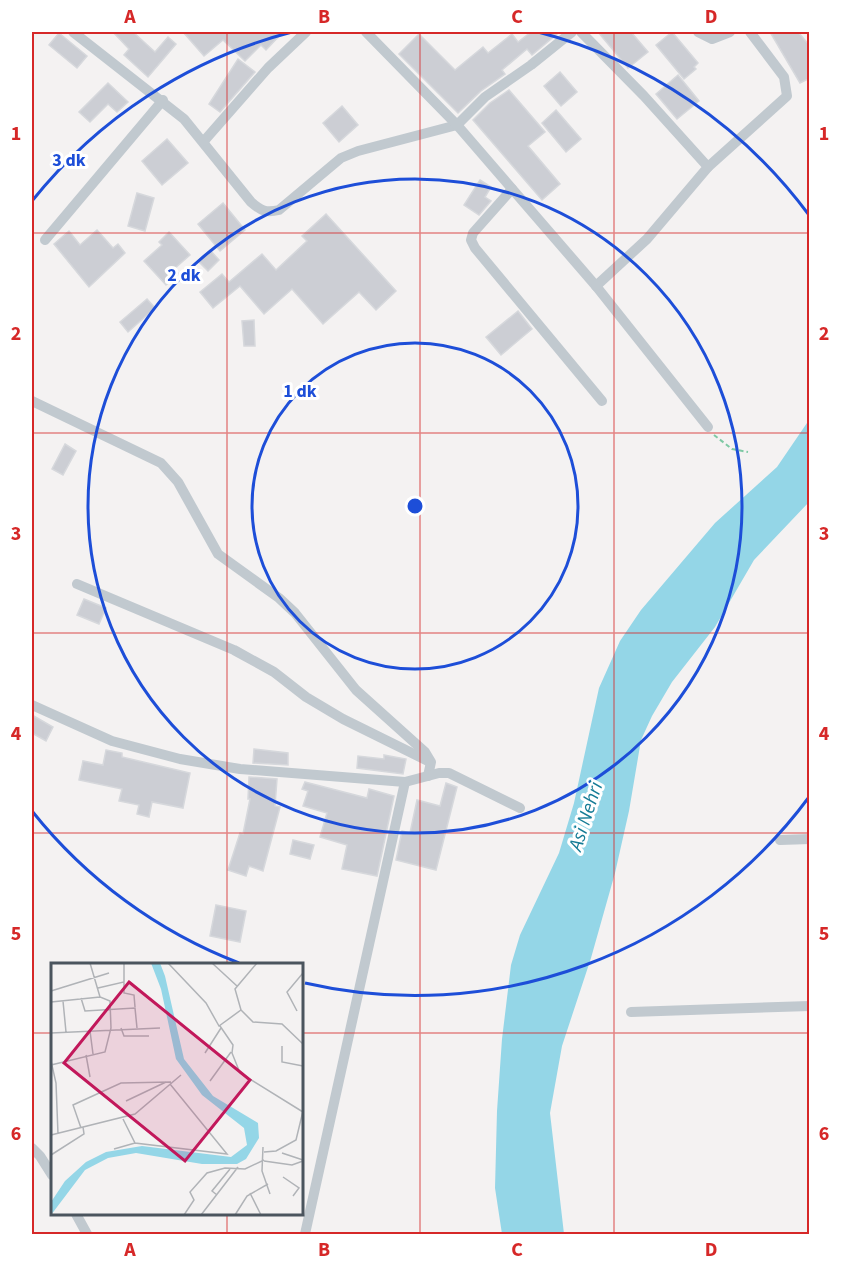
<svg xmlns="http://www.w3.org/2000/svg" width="841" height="1266" viewBox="0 0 841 1266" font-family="'Source Sans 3',sans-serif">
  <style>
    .water { fill: #94d6e7 }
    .building { fill: #ccced4; stroke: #d6d8dc; stroke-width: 1.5 }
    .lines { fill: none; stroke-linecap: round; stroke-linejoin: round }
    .path { stroke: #7ec9a4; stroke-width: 2; stroke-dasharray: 4.5 3; stroke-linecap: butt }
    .street { stroke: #c1c9cf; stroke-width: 10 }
    .grid { fill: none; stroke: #d62828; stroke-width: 1.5; stroke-opacity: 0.55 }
    .ring { fill: none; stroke: #1d4ed8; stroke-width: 3 }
    .labels { text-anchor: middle; stroke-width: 6; stroke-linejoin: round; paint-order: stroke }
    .water-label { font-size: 20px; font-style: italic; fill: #167c96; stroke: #fff }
    .inset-road { fill: none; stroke: #b0b3b7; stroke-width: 1.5 }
    .view { fill: #c2185b; fill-opacity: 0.15; stroke: #c2185b; stroke-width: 3 }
    .inset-edge { fill: none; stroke: #4b555e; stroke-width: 3 }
    .centre { fill: #1d4ed8; stroke: #fff; stroke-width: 3 }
    .ring-label { font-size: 18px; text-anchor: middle; font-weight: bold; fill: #1d4ed8; stroke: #fff; stroke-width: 6; stroke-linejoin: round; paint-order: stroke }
    .neatline { fill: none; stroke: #d62828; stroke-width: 2 }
    .grid-label { font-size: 20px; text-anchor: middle; font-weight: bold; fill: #d62828 }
  </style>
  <rect width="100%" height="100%" fill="#f4f2f2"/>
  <path class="water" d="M809,420v82l-55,58 -39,67 -43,55 -20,34 -11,24 -12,71 -14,62 -24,85 -29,88 -12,67 14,121h-62l-7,-46 2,-77 5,-72 9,-74 9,-30 39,-82 15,-50 25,-115 21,-47 21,-31 74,-87 62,-56z"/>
  <g class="building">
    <path d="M113,32h20l22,20 13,-15 8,7 -28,33 -24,-22 5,-6z"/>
    <path d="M183,32h100l-17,18 -5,-5 -16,16 -22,-21 -19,16z"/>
    <path d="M531,32h24l2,2 -25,21 -5,-6 -25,21 3,4 -24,17 -23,22 -59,-59 20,-20 36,36 28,-23 5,6 24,-19 6,8z"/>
    <path d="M598,32h33l17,20 -20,16z"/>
    <path d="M672,32l26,31 -4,4 2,2 -12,10 -28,-34z"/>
    <path d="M770,32h28l12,14v32l-10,5z"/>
    <path d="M59,33l28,23 -10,12 -28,-23z"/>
    <path d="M238,59l17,13 -35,40 -11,-8z"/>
    <path d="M560,72l17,20 -16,14 -17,-20z"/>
    <path d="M678,75l21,26 -22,18 -21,-25z"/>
    <path d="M108,83l20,19 -11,10 -9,-8 -18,18 -11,-10z"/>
    <path d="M509,90l36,42 -17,14 32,38 -18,16 -69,-80 17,-17z"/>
    <path d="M342,106l16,19 -19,17 -16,-19z"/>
    <path d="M556,110l25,29 -15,13 -24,-29z"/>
    <path d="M167,139l21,24 -26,22 -20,-24z"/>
    <path d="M480,180l11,7 -6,10 6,4 -12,14 -15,-10z"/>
    <path d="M137,193l17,5 -9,33 -17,-5z"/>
    <path d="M223,203l22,27 -25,21 -22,-27z"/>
    <path d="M326,214l70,77 -20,19 -17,-18 -36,32 -31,-35 -28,25 -24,-28 -27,22 -13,-16 22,-18 7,8 33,-28 14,16 31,-29 -5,-5z"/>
    <path d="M97,230l16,18 5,-4 7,9 -36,34 -35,-43 15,-13 11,14z"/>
    <path d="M169,232l21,23 -16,14 5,5 -13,11 -22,-24 18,-16 -3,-3z"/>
    <path d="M210,250l9,10 -11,11 -10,-10z"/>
    <path d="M147,299l8,9 -27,24 -8,-10z"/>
    <path d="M518,311l14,18 -31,26 -15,-18z"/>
    <path d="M254,320l1,26h-11l-2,-25z"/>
    <path d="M65,444l11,7 -13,24 -11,-6z"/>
    <path d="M84,599l22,9 -7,16 -22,-9z"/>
    <path d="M32,715l21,12 -7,14 -14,-8z"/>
    <path d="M254,749l34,4v12l-35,-2z"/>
    <path d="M106,750l16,3v4l68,16 -7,35 -31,-6 -3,15 -12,-3 2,-9 -20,-4 3,-12 -43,-9 4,-19 20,4z"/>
    <path d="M384,755l22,4 -3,15 -46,-6 1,-12 26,3z"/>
    <path d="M249,777l28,2 -2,27 5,1 -17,64 -14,-5 -3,10 -18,-6 12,-37 3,1 7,-35h-2z"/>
    <path d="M305,782l62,16 2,-9 25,7 -17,80 -35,-7 5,-24 -27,-8 7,-24 -24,-7 5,-15 -6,-2z"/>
    <path d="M446,783l11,4 -21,83 -40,-10 6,-29 8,2 7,-33 23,6z"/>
    <path d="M293,840l21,5 -4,14 -20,-5z"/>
    <path d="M216,905l30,6 -6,31 -30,-6z"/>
  </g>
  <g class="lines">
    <path class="path" d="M714,435l18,14 16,3"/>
    <g class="street">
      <path d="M73,32l111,87 67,83c10,9 15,11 28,8l62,-52 17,-7 99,-26 28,-28 46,-32 41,-33"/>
      <path d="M366,32l91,93 139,161 112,141"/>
      <path d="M581,32l63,64 64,71 -61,72 -51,47"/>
      <path d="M698,32l14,7 18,-7"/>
      <path d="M204,141l64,-73 38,-36"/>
      <path d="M708,167l79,-71 -3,-19 -34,-45"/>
      <path d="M512,189l-39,44 -2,7 4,8 127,153"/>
      <path d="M45,240l118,-140"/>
      <path d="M32,401l129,62 17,19 40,72 61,44 16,15 61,77 69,62 6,10 -3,14"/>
      <path d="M77,584l157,66 40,22 32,25 37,22 85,42"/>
      <path d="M32,705l80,36 68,18 60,10 165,13 34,-9h10l71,35"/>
      <path d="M780,840l30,-1"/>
      <path d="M631,1012l179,-6"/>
      <path d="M32,1148l8,8 12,19"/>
      <path d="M76,1214l11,20"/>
      <path d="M305,1234l100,-452"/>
    </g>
  </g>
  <path class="grid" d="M227,32v932M420,32v1202M614,32v1202M32,233h778M32,433h778M32,633h778M32,833h778M32,1033h20M302,1033h508M227,1214v20"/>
  <g class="ring">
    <circle cx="415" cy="506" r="163"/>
    <circle cx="415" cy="506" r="327"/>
    <path d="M809 797A490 490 0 0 1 305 983M239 963A490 490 0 0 1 32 811M32 201A490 490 0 0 1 292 32M538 32A490 490 0 0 1 809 215"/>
  </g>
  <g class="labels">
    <g class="water-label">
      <text transform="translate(585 816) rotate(-72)" y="7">Asi Nehri</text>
    </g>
  </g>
  <g transform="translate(51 963)">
    <rect width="252" height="252" fill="#f4f2f2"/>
    <path d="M100,0h9l5,13 19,83 29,37 45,27 1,15 -13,21 -9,5h-35l-66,-11 -28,5 -23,12 -34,45v-13l14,-21 21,-19 20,-10 36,-6 89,11 16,-12 -3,-17 -42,-33 -26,-36 -15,-70z" fill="#94d6e7"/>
    <path class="inset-road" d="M117,0l38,40 13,23 22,-16 12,12 29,2 21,20M161,0l25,23M73,19v11l10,2 1,12M47,25l26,-6v-19M0,28l58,-18M30,35l4,13 50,-3 2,20M12,38l3,31M0,39l49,-5M190,47l-6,-21 22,-26M246,48l-10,-19 16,-19M169,63l13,19 -1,8 8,20 63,39M70,65l3,8h25M39,68l3,23M0,70l109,-5M231,83v16l21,4M154,90l16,-25M35,92l4,22M0,98l5,22 2,51M0,102l54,-13 6,-24 -1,-27 -10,-4 -10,-34M159,118l21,-29M75,138l40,-19M72,156l12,24 92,11 -57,-70M30,165l-8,-23 48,-22 50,-1M0,172l84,-21 46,-39M212,184l-1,24 8,23M63,186l21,-6M213,189l12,-1 20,-11 7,-29M231,190l21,7M0,192l33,-21 -1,-7M213,198l28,4 11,-4M232,214l16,11 -6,8M199,230l11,22M166,232l-5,-4 18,-22M133,252l10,-15 -4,-8 17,-19 18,-5 20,1 19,-9M150,252l37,-48M184,252l12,-19 21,-12"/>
    <path class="view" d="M78,19l121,98 -65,81 -121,-98z"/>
    <rect width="252" height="252" class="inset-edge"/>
  </g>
  <circle cx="415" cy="506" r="9" class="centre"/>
  <g class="ring-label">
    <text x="69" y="166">3 dk</text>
    <text x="184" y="281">2 dk</text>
    <text x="300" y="397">1 dk</text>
  </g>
  <rect width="841" height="1266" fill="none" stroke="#ffffff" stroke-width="66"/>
  <rect x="33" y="33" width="775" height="1200" class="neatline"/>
  <g class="grid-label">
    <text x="130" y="23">A</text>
    <text x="324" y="23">B</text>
    <text x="517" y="23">C</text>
    <text x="711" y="23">D</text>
    <text x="16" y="140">1</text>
    <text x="824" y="140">1</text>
    <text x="16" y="340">2</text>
    <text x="824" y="340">2</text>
    <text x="16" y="540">3</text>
    <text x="824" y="540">3</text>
    <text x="16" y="740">4</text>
    <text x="824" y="740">4</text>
    <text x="16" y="940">5</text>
    <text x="824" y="940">5</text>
    <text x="16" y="1140">6</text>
    <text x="824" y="1140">6</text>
    <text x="130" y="1256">A</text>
    <text x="324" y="1256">B</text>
    <text x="517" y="1256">C</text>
    <text x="711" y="1256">D</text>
  </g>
</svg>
